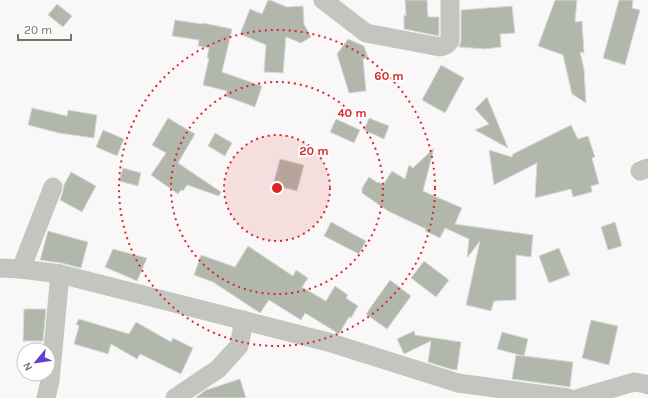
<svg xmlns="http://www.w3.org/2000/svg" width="648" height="398" viewBox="0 0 648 398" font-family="Karla,sans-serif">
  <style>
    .building { fill: #b1b7aa; stroke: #dad9da }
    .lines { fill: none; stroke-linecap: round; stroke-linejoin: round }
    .minor { stroke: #c2c6be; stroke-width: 19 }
    .ring { fill: none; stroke: #d62828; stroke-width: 2; stroke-dasharray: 2 4 }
    .centre { fill: #d62828; stroke: #fff; stroke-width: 2 }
    .ring-label { font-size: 12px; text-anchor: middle; font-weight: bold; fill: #d62828; stroke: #fff; stroke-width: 4; stroke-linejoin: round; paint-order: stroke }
  </style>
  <rect width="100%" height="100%" fill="#f9f7f8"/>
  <g class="building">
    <path d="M268,0h2l17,7 16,-1 1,18 7,13 -10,6 -15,-6 -3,36 -19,-1 2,-27 -26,-11 10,-25 12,5z"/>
    <path d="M405,0h22l1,17h11v19l-35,-7v-14l2,1z"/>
    <path d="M555,0h22l-2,22 7,-1 2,32 -4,-1 4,17 2,34 -14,-9 -9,-39 -25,-9z"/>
    <path d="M619,0h14l-1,8 8,2 -15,55 -22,-7z"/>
    <path d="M57,4l15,12 -9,11 -15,-12z"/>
    <path d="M512,6l3,27 -15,1 1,13 -16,2 -26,-2 2,-6v-31z"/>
    <path d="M175,20l27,4 1,-1 29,6 -10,43 40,14 -7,21 -30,-11 2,-5 -24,-6 6,-27h-2l2,-10 -11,-2 1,-6 -27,-4z"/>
    <path d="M348,39l16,7 4,12 -5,1 3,32 -17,2 -12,-39z"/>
    <path d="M441,65l23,13 -19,35 -23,-13z"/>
    <path d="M487,97l17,41 4,10 -33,-18 14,-6 -14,-15z"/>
    <path d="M32,108l35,8 1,-6 29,5 -3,23 -35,-5 -31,-8z"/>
    <path d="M168,118l27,16 -17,29 43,29 -2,4 -32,-11 -4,6 -2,-1 -3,4 -27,-19 15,-22 -14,-8z"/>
    <path d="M369,118l20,8 -5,13 -20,-9z"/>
    <path d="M336,119l24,11 -6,13 -24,-11z"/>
    <path d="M571,125l7,14 10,-3 7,21 -3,1 7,26 -8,2 1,6 -19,5 -2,-8 -36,9 2,-35 -43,22 -5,-35 23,7 1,-3z"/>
    <path d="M103,130l21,9 -7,17 -21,-9z"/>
    <path d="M215,133l17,10 -7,13 -17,-10z"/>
    <path d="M434,148l-11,43 39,17 -7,16 78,11 -2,22 -15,-2v45l-22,1 -3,10 -25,-6 14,-64 -13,17 2,-19 -24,-11 -5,10 -15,-7 1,-2 -38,-18 -26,-18v-5l7,-11 9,6 1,-1 4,3 9,-14 13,8 4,-14 4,3z"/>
    <path d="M280,159l24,6 -7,26 -24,-6z"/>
    <path d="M123,168l18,5 -3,13 -19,-5z"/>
    <path d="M71,172l25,14 -14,26 -22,-12 3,-9 1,-6z"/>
    <path d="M331,222l35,19 -7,13 -35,-18z"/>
    <path d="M615,222l7,24 -14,4 -7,-23z"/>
    <path d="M48,231l40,11 -7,26 -20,-5 -21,-3z"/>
    <path d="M248,246l45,30 3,-6 12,8 -6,9 24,14 9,-15 13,9 -2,3 12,8 -7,12 -2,-1 -10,17 -34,-21 -4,7 -32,-20 -9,13 -47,-31 -19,-7 7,-20 34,12z"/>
    <path d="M559,248l11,27 -21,8 -10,-27z"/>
    <path d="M113,249l34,9 -10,23 -32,-14z"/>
    <path d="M424,261l25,19 -13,17 -25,-19z"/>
    <path d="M390,280l21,16 -24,33 -21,-15z"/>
    <path d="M24,309h22l-3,32h-20z"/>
    <path d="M79,319l50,15 7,-12 35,20 2,-4 20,10 -12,26 -41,-20 -3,5 -26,-15 -3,10 -34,-10 5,-18 -3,-2z"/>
    <path d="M591,320l27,6 -9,39 -27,-7z"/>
    <path d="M414,331l1,4 46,7 -4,28 -7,-1 -22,-7 3,-21 -27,13 -7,-15z"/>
    <path d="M502,332l26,7 -4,17 49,6 -3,25 -58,-8 4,-24 7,1 -26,-7z"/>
    <path d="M240,379l6,19h-51l11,-8z"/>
  </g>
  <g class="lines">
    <g class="minor">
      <path d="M323,0l43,33 74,14 6,-2 4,-4v-41"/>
      <path d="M640,171l8,-3"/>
      <path d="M0,268l21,1 39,5 158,40 110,28 130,41 110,15"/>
      <path d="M21,269l32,-82"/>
      <path d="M46,398l4,-17 10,-107"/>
      <path d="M175,398l43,-29 21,-23 5,-26"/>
      <path d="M579,398l55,-16 12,2 2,1"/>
    </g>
  </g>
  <circle cx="277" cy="188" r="53" fill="#d62828" fill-opacity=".12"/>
  <g class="ring">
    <circle cx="277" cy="188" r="53"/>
    <circle cx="277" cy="188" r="106"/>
    <circle cx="277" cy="188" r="158"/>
  </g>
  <circle cx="277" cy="188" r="6" class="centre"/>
  <g class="ring-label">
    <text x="389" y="80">60 m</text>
    <text x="352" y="117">40 m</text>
    <text x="314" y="155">20 m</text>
  </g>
  <g transform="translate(36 362) rotate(241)"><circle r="19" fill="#ffffff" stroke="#c5c9c0"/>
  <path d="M0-3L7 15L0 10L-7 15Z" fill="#633cd3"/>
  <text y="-6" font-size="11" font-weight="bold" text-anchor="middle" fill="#6e7962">N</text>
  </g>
  <path d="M18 34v6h53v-6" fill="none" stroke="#6e7962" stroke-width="2"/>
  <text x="24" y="34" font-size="12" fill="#6e7962" stroke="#ffffff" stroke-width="3" paint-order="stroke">20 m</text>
</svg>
